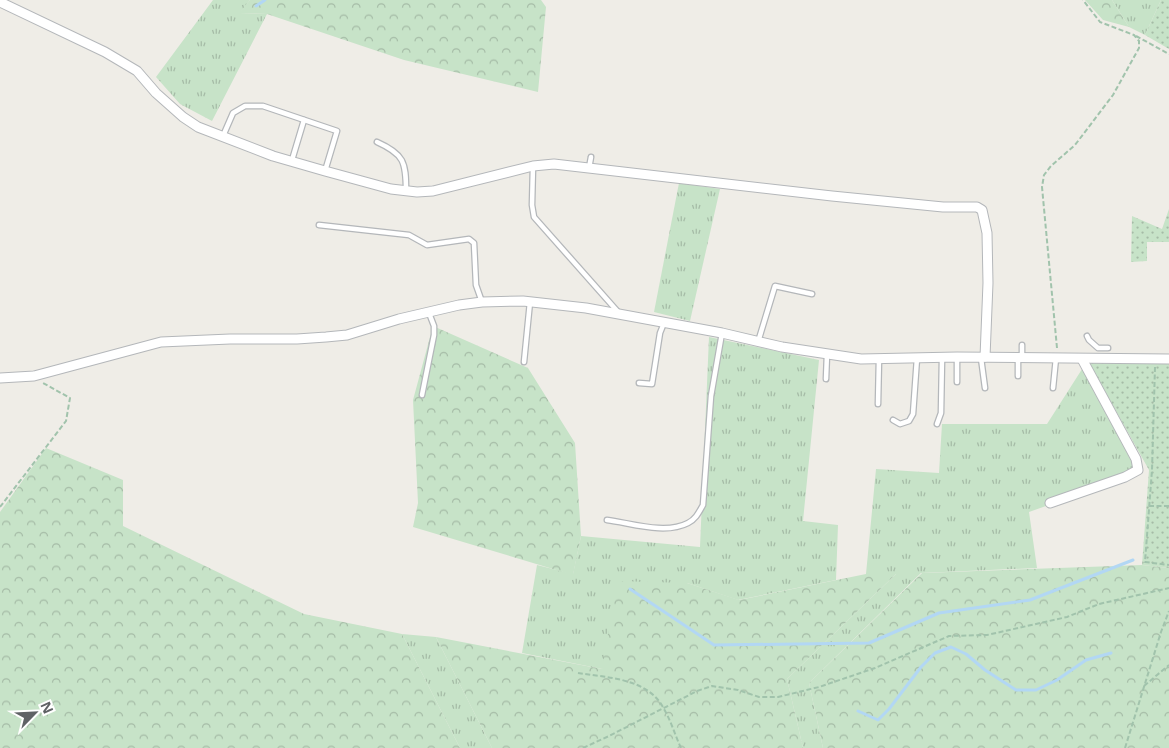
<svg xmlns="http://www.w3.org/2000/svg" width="1169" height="748" viewBox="0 0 1169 748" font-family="'Open Sans',sans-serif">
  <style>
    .grass { fill: url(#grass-tufts) }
    .forest { fill: url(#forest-crowns) }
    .park { fill: url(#park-dots) }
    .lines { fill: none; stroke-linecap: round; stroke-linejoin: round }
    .stream { stroke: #b2d7f4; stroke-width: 3 }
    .lane-casing { stroke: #b4b7ba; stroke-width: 7 }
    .street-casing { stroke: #b4b7ba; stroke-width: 11 }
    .path { stroke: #a1c3ac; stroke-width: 2; stroke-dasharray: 5 2.5; stroke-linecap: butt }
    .lane { stroke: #fff; stroke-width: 4.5 }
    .street { stroke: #fff; stroke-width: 9 }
  </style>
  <defs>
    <pattern id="grass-tufts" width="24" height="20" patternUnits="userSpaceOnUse" patternTransform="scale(1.25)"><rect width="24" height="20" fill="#c7e3c8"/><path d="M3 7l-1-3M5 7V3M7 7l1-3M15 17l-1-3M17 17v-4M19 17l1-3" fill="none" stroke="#a5bba6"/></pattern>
    <pattern id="forest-crowns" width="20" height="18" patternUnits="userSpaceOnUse" patternTransform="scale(1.25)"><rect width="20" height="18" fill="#c7e3c8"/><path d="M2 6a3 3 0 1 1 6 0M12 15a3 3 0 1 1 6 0" fill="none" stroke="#a5bba6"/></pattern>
    <pattern id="park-dots" width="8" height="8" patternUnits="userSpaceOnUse" patternTransform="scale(1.25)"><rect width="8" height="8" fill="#c7e3c8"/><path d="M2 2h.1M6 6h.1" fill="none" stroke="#a5bba6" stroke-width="1.8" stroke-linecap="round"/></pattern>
  </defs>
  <rect width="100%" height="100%" fill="#efede7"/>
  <g class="grass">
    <path d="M213,0h37l-10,13 27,1 -55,107 -32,-17 -24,-27z"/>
    <path d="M1112,0h49l-16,35 -16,-8z"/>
    <path d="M679,183l41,6 -30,132 -36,-9z"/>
    <path d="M709,337l110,23 -16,161 35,4 -2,55 -98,20 -51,-17 -85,86 -80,-16 15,-88 36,9 8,-38 119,11z"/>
    <path d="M1084,366l58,106 -113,40 8,56 -116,5 -112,110 14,65h-20l-16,-69 109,-105h-30l10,-105 63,4 3,-49h105z"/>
    <path d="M402,634l34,3 56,111h-32z"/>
  </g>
  <g class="forest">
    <path d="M250,0h291l5,7 -8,85 -134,-32 -137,-46 -28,-1z"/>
    <path d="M1085,0h27l17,27 -26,-7z"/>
    <path d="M433,326l95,42 47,75 6,93 -8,39 -160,-48 5,-24 -5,-103z"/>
    <path d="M46,448l77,32v46l181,88 98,20 58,114h-460v-236z"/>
    <path d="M1142,565l27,3v180h-346l-14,-65 113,-110z"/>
    <path d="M897,573l-110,106 16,69h-311l-56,-111 166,32 15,-88 70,2 52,17 127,-26z"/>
  </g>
  <g class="park">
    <path d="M1161,0h8v49l-24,-14z"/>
    <path d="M1169,209v33h-22v19l-16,1 1,-46 30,13z"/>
    <path d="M1089,363l80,1v204l-27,-3 7,-95z"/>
  </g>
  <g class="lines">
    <g class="stream">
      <path d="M256,6l9,-6"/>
      <path d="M630,589l84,56 155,-2 70,-30 91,-13 103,-40"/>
      <path d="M858,711l20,9 11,-11 32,-42 14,-14 16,-6 15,7 19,16 31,20h20l21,-10 29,-20 25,-7"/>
    </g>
    <defs>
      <g id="lane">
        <path d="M223,136l10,-23 12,-7h18l74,25 -12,40"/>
        <path d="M377,142c27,12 29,20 29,49"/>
        <path d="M292,160l12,-40"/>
        <path d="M533,166l-1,39 2,12 85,96"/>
        <path d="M589,168l2,-11"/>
        <path d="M319,225l90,10 18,10 42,-6 5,4 2,42 6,17"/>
        <path d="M1087,336l2,4 9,8h10"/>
        <path d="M758,342l17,-56 37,8"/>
        <path d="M957,357v25"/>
        <path d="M981,358l4,30"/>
        <path d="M1022,358v-13"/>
        <path d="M524,362l6,-60"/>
        <path d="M1018,376v-18"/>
        <path d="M826,379l1,-25"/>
        <path d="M639,383l13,1 8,-51 4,-10"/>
        <path d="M1053,388l3,-30"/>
        <path d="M422,395l12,-60v-9l-5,-13"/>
        <path d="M878,404l1,-46"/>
        <path d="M893,420l7,4 9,-3 4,-7 4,-56"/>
        <path d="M937,424l4,-11 1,-55"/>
        <path d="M607,520c24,3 58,15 81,3 8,-4 11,-11 15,-18l8,-109 11,-63"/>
      </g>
      <g id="street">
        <path d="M0,2l105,50 32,19 19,22 27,24 15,10 75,29 52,15 66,18 26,3 16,-1 100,-25 21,-2 278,32 111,11h34l5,3 5,23 1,50 -3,74"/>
        <path d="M0,378l34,-2 127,-34 69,-3h67l29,-2 21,-2 52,-16 60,-14 23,-3 41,-1 63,7 136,25 60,14 79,12 96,-2 212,2"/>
        <path d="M1050,503l75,-26 13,-7 -2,-11 -54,-100"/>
      </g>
    </defs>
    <use href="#lane" class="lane-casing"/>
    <use href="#street" class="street-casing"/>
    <g class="path">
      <path d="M1136,36l33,18"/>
      <path d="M1057,348l-15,-161 2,-12 7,-9 24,-21 38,-50 26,-47v-7l-5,-6 -34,-13 -17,-22"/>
      <path d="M1155,367l-3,103 -7,92 24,3"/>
      <path d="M1149,506h20"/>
      <path d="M0,507l66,-86 4,-23 -27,-15"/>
      <path d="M578,673c31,5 70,5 86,36 7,12 11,26 17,39"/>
      <path d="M1144,686l25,-21"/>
      <path d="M583,748l26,-12 88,-45 15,-5 26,4 21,7h19l41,-10 56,-19 74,-32 38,-1 80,-18 32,-13 70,-16"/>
      <path d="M1125,748l36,-116 8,-21"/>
    </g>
    <use href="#lane" class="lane"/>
    <use href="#street" class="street"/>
  </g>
  <g transform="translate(35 713) rotate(66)" stroke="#ffffff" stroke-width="4" paint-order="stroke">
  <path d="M0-4L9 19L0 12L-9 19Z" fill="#5f6265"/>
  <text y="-8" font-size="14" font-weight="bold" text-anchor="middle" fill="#5f6265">N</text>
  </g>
</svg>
